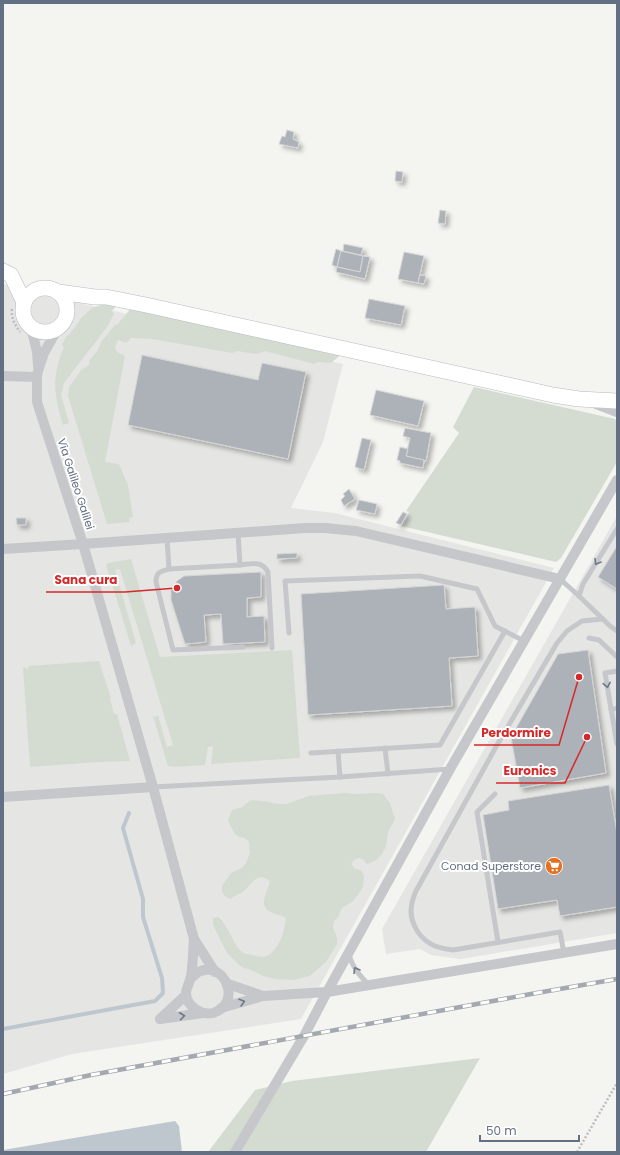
<svg xmlns="http://www.w3.org/2000/svg" width="620" height="1155" viewBox="0 0 620 1155" font-family="Poppins,sans-serif">
  <style>
    .built { fill: #e5e5e4 }
    .green { fill: #d4dcd2 }
    .water { fill: #bfc7ce }
    .lines { fill: none; stroke-linecap: round; stroke-linejoin: round }
    .stream { stroke: #bfc7ce; stroke-width: 4 }
    .building { fill: #adb2b9; stroke: #d6d6d4; filter: url(#shadow) }
    .secondary-casing { stroke: #b7babf; stroke-width: 16 }
    .path { stroke: #bcbdc0; stroke-width: 2.5; stroke-dasharray: 2 2; stroke-linecap: butt }
    .lane { stroke: #c5c7cb; stroke-width: 5 }
    .street { stroke: #c5c7cb; stroke-width: 10 }
    .secondary { stroke: #fff; stroke-width: 15 }
    .rail-casing { stroke: #a4a8af; stroke-width: 4.5 }
    .rail { stroke: #fff; stroke-width: 3; stroke-dasharray: 9; stroke-linecap: butt }
    .oneway { stroke: #6d7889 }
    .labels { text-anchor: middle; stroke-width: 4; stroke-linejoin: round; paint-order: stroke }
    .street-label { font-size: 11px; fill: #636f82; stroke: #fff }
    .poi-label { font-size: 11px; fill: #636f82; stroke: #fff; text-anchor: end }
    .leader { fill: none; stroke: #d62828; stroke-width: 1.5 }
    .callout-dot { fill: #d62828; stroke: #fff; stroke-width: 1.5 }
    .callout-label { font-size: 12px; text-anchor: middle; font-weight: bold; fill: #d62828; stroke: #fff; stroke-width: 4; stroke-linejoin: round; paint-order: stroke }
  </style>
  <defs>
    <filter id="shadow"><feDropShadow dx="3.5" dy="3.5" stdDeviation="2" flood-color="#0004"/></filter>
  </defs>
  <rect width="100%" height="100%" fill="#f4f5f1"/>
  <g class="built">
    <path d="M3,284l68,17 272,63 -20,78 -32,66 44,5 219,55 -253,451 -229,35 -69,20z"/>
    <path d="M617,516v417l-156,26 -30,-4 -11,-6 -34,5 -4,-25z"/>
  </g>
  <g class="green">
    <path d="M103,304h15l-6,7 2,3 -7,13 -43,56 -3,12 8,28 -6,2c-9,-31 -12,-47 1,-78l-2,-2 2,-5 12,-14 5,-8 11,-10z"/>
    <path d="M132,307l210,47 -11,9 -13,-1 -4,2 -49,-13 -9,3 -19,-3 -5,2 -80,-14 -21,-1 -5,5 -8,-3 -3,7 2,5 8,4 -20,106 14,2 9,21 5,32 -4,1 1,4 -23,2 -39,-128 1,-9 13,-18 3,-1 5,-4 -1,-3 9,-11 3,-8 14,-17h2z"/>
    <path d="M474,387l141,32 2,3v40l-56,96 -5,4 -155,-36 8,-14 -3,-1 53,-78 -6,-6z"/>
    <path d="M131,559l29,98 132,-7 8,108 -89,6 2,-18 -5,1 -3,18 -30,2 -7,-1 -15,-50 3,1 2,-2 9,32 6,-2 -53,-176 -5,1 21,73 -5,3 -25,-81 2,-2z"/>
    <path d="M99,661l12,37 -1,1 4,15h3l13,47 -31,1 -69,5 -7,-100 5,2 1,-3z"/>
    <path d="M345,793l13,1 19,-1 6,1 7,9 5,16c-2,4 -4,7 -6,11 -2,5 -2,11 -3,16 -3,9 -11,17 -20,18l-2,-4 -5,-2 -5,2 -3,4 4,5 6,1 3,5 -1,12 -6,9 -4,5 -11,7 -4,9 -4,4 -1,6 4,11v6l-11,18 -16,14 -17,4 -18,-1 -12,-3 -14,-7 -5,-1 -5,-3 -12,-12 -14,-28v-7l5,-1c9,6 14,25 23,34 2,3 7,3 11,4 5,1 11,3 15,1 12,-6 18,-26 19,-38 -5,-3 -10,-3 -15,-6 -14,-6 -3,-21 -1,-31 -13,-10 -17,2 -26,10 -4,3 -10,5 -14,8l-5,-3 -3,-4v-6l9,-13 11,-5 4,-5 4,-10 -1,-11 -4,-4 -6,-1 -4,-3 -5,-9 -2,-5 4,-10 10,-3 9,-7 12,1 17,3h6l23,-8z"/>
    <path d="M480,1058l-54,94h-218l47,-62 37,-9z"/>
  </g>
  <path class="water" d="M175,1121l4,5 3,26h-179v-2z"/>
  <g class="lines">
    <path class="stream" d="M3,1029l152,-28 8,-8 -1,-15 -19,-61v-18l-20,-71 6,-15"/>
  </g>
  <g class="building">
    <path d="M287,130l7,2 -1,7 6,3 -1,6 -19,-4 3,-8 3,1z"/>
    <path d="M396,171l7,1 -1,10 -7,-1z"/>
    <path d="M440,210l6,1 -1,13 -7,-1z"/>
    <path d="M344,244l19,4 -2,7 -18,-4z"/>
    <path d="M336,249l5,2 -4,16 -5,-2z"/>
    <path d="M341,251l22,5 -3,16 -23,-5z"/>
    <path d="M404,252l20,4 -6,27 -20,-4z"/>
    <path d="M363,256l7,1 -5,22 -29,-7 1,-5 23,5z"/>
    <path d="M420,275l6,1 -2,8 -6,-1z"/>
    <path d="M369,299l36,7 -4,19 -36,-7z"/>
    <path d="M142,355l116,25 4,-17 44,9 -18,87 -160,-34z"/>
    <path d="M376,390l48,11 -6,25 -48,-11z"/>
    <path d="M405,428l26,5 -5,28 -20,-5 4,-18 -7,-2z"/>
    <path d="M362,438l9,2 -7,30 -9,-3z"/>
    <path d="M400,447l8,2 -2,7 18,4 -1,8 -23,-5v-2l-3,-1z"/>
    <path d="M349,489l6,10 -11,7 -3,-6 4,-4 -2,-2z"/>
    <path d="M359,500l18,4 -2,10 -19,-4z"/>
    <path d="M403,512l4,2 -6,11 -5,-2z"/>
    <path d="M16,518h10v7h-9z"/>
    <path d="M617,546v43l-19,-12z"/>
    <path d="M297,553v5l-20,1v-5z"/>
    <path d="M261,572v25l-14,1v19l17,-1 1,26 -42,2 -2,-30 -17,1 2,27 -21,2 -14,-44v-10l6,-9 7,-5z"/>
    <path d="M444,585l2,24 29,-2 3,49 -29,2 3,48 -144,9 -7,-121z"/>
    <path d="M588,650l18,123 -86,15 -9,-51 47,-83z"/>
    <path d="M609,785l8,48v74l-57,9 -3,-16 -59,9 -15,-94 26,-5 -1,-9z"/>
  </g>
  <g class="lines">
    <defs>
      <g id="secondary">
        <path d="M3,271l8,4 13,27"/>
        <circle cx="45" cy="310" r="22"/>
        <path d="M59,292l36,5h11l40,8 407,90 26,4 38,2"/>
      </g>
    </defs>
    <use href="#secondary" class="secondary-casing"/>
    <g class="path">
      <path d="M12,309c-1,9 3,16 8,23"/>
      <path d="M577,1152l40,-69"/>
    </g>
    <g class="lane">
      <path d="M238,533l2,32c11,-1 22,-5 28,7l4,76"/>
      <path d="M167,538l2,31c-9,3 -13,3 -13,13l17,68 70,-3"/>
      <path d="M169,569l71,-4"/>
      <path d="M560,579l19,17 31,30 7,5"/>
      <path d="M579,596l4,-12 34,-55"/>
      <path d="M289,633l-4,-52 135,-5 57,13 18,37 29,15"/>
      <path d="M589,638l10,2 18,17"/>
      <path d="M617,671l-12,2 12,71"/>
      <path d="M611,710l6,-2"/>
      <path d="M385,748l3,26"/>
      <path d="M338,751l2,26"/>
      <path d="M311,753l129,-8 65,-114"/>
      <path d="M153,787l187,-10 110,-8"/>
      <path d="M495,794l-18,18 21,130"/>
      <path d="M564,953l-4,-21 -107,18c-7,-1 -16,-2 -22,-6 -14,-8 -23,-25 -19,-41 1,-4 2,-8 4,-12l81,-146 60,-102 10,-12 15,-10 21,-2"/>
      <path d="M349,954c3,13 11,22 20,31"/>
    </g>
    <g class="street">
      <path d="M31,327l6,25 1,14"/>
      <path d="M3,376l34,1"/>
      <path d="M596,404l21,8"/>
      <path d="M3,549l80,-5 -46,-142v-25l1,-6 6,-18 14,-25"/>
      <path d="M153,787l41,152 21,33"/>
      <path d="M3,797l150,-10 -70,-243 222,-16h20l31,3 204,48"/>
      <path d="M191,978c2,-1 4,-4 7,-6 27,-13 45,32 15,41 -12,3 -26,-7 -27,-19 0,-7 4,-11 5,-18 2,-12 2,-25 3,-37"/>
      <path d="M228,984l35,12"/>
      <path d="M221,1008l42,-12 64,-4 290,-48"/>
      <path d="M160,1019l43,-6"/>
      <path d="M160,1019l26,-24"/>
      <path d="M235,1152l69,-116 23,-44 123,-223 167,-289"/>
    </g>
    <use href="#secondary" class="secondary"/>
    <defs>
      <path id="rail" d="M3,1094l88,-19 440,-81 86,-15"/>
    </defs>
    <use href="#rail" class="rail-casing"/>
    <use href="#rail" class="rail"/>
  </g>
  <defs><path id="oneway-chevron" d="M-2-3.5L2.5 0L-2 3.5" fill="none" stroke-width="1.6" stroke-linecap="round" stroke-linejoin="round"/></defs>
  <g class="oneway">
    <use href="#oneway-chevron" transform="translate(597 562) rotate(121)"/>
    <use href="#oneway-chevron" transform="translate(607 685) rotate(80)"/>
    <use href="#oneway-chevron" transform="translate(356 970) rotate(-121)"/>
    <use href="#oneway-chevron" transform="translate(242 1002) rotate(-16)"/>
    <use href="#oneway-chevron" transform="translate(182 1016) rotate(-7)"/>
  </g>
  <defs>
    <symbol id="supermarket-disc" viewBox="-11 -11 22 22"><circle r="9.5" fill="#e47122" stroke="#fff"/><path d="M-6-5.5h2.5l.6 2H6L4.5 2H-2.5L-4.4-4H-6ZM-1.5 3.2a1.3 1.3 0 1 0 .1 0ZM3 3.2a1.3 1.3 0 1 0 .1 0Z" fill="#fff"/></symbol>
  </defs>
  <g fill-rule="evenodd">
    <use href="#supermarket-disc" x="544" y="856" width="20" height="20"/>
  </g>
  <g class="labels">
    <g class="street-label">
      <text transform="translate(76 484) rotate(72)" y="4">Via Galileo Galilei</text>
    </g>
    <g class="poi-label">
      <text x="541" y="870">Conad Superstore</text>
    </g>
  </g>
  <path class="leader" d="M177 588L125 592H46M579 677L559 745H474M587 737L565 783H496"/>
  <g class="callout-dot">
    <circle cx="177" cy="588" r="4"/>
    <circle cx="579" cy="677" r="4"/>
    <circle cx="587" cy="737" r="4"/>
  </g>
  <g class="callout-label">
    <text x="86" y="584">Sana cura</text>
    <text x="516" y="737">Perdormire</text>
    <text x="530" y="775">Euronics</text>
  </g>
  <rect width="620" height="1155" fill="none" stroke="#636f82" stroke-width="8"/>
  <path d="M480 1135v6h99v-6" fill="none" stroke="#636f82" stroke-width="2"/>
  <text x="486" y="1135" font-size="12" fill="#636f82" stroke="#ffffff" stroke-width="3" paint-order="stroke">50 m</text>
</svg>
